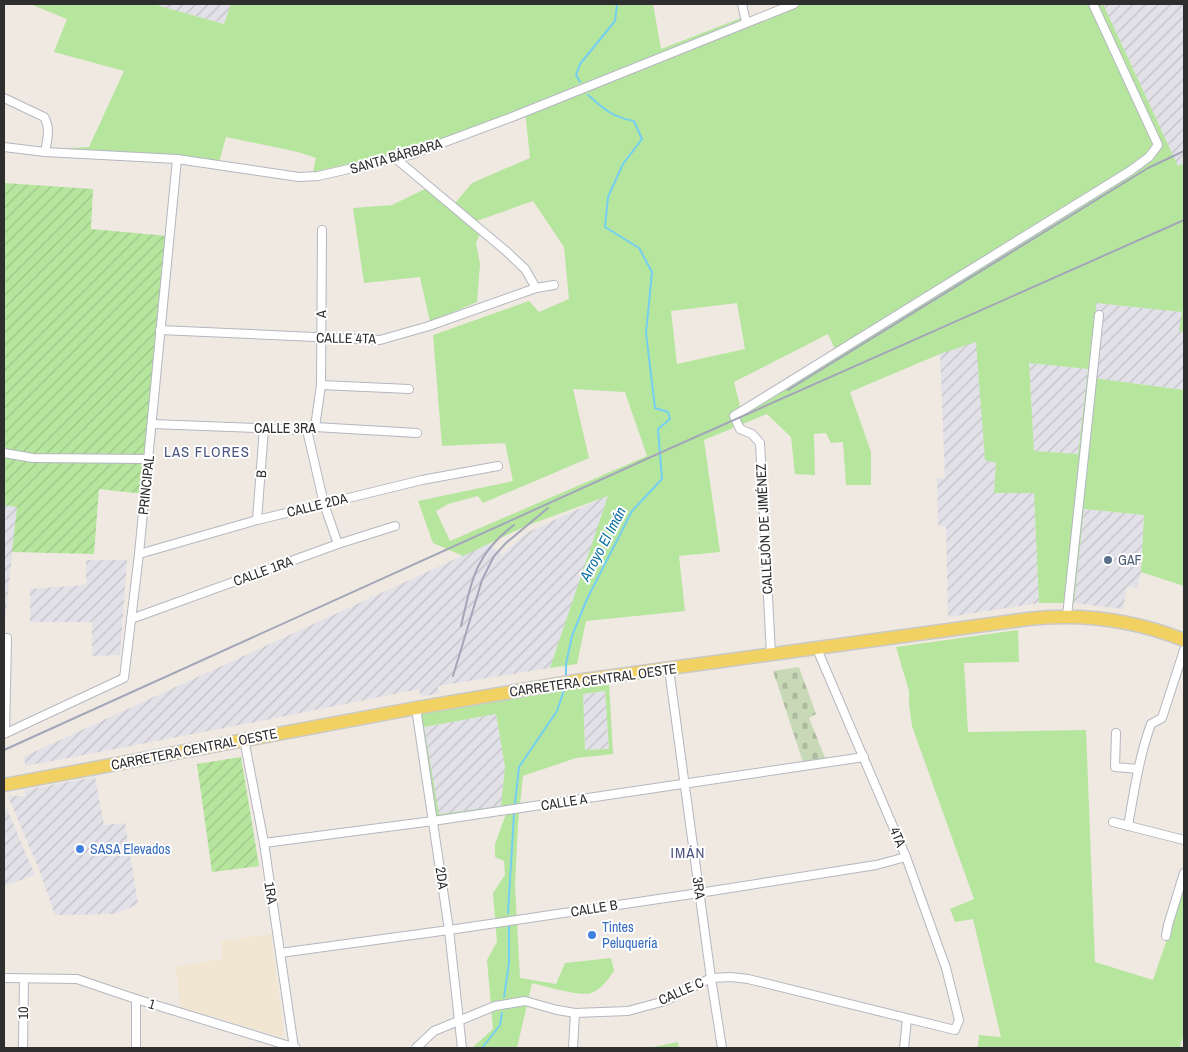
<svg xmlns="http://www.w3.org/2000/svg" width="1188" height="1052" viewBox="0 0 1188 1052" font-family="'Archivo Narrow',sans-serif">
  <style>
    .industrial { fill: url(#industrial-furrows) }
    .education { fill: #f0e6d1 }
    .grass { fill: #b6e59e; fill-rule: evenodd }
    .cemetery { fill: url(#cemetery-stones) }
    .garden { fill: url(#garden-furrows) }
    .lines { fill: none; stroke-linecap: round; stroke-linejoin: round }
    .stream { stroke: #75cff0; stroke-width: 2 }
    .street-casing { stroke: #b4b7c1; stroke-width: 10 }
    .primary-casing { stroke: #c9c9c9; stroke-width: 15 }
    .street { stroke: #fff; stroke-width: 8 }
    .primary { stroke: #f2d163; stroke-width: 12 }
    .rail { stroke: #a3a6b8; stroke-width: 2 }
    .service-dot { fill: #5c6f8a; stroke: #fff; stroke-width: 2 }
    .shop-dot { fill: #3f7fe0; stroke: #fff; stroke-width: 2 }
    .labels { text-anchor: middle; stroke-width: 4; stroke-linejoin: round; paint-order: stroke }
    .street-label { font-size: 14px; fill: #2e2e2e; stroke: #fff }
    .service-label { font-size: 14px; fill: #4e5e75; stroke: #fff; text-anchor: start }
    .shop-label { font-size: 14px; fill: #366cbe; stroke: #fff; text-anchor: start }
    .neighbourhood-label { font-size: 15px; letter-spacing: 1px; fill: #4d5680; stroke: #fff }
    .water-label { font-size: 15px; font-style: italic; fill: #0d6fa3; stroke: #fff }
  </style>
  <defs>
    <pattern id="industrial-furrows" width="10" height="10" patternUnits="userSpaceOnUse" patternTransform="scale(1.25)"><rect width="10" height="10" fill="#e3e1e8"/><path d="M-1 1l2-2M0 10L10 0M9 11l2-2" fill="none" stroke="#c3c1c7"/></pattern>
    <pattern id="cemetery-stones" width="16" height="16" patternUnits="userSpaceOnUse" patternTransform="scale(1.25)"><rect width="16" height="16" fill="#c8d9b8"/><path d="M2 7V4a2 2 0 0 1 4 0v3zM10 15v-3a2 2 0 0 1 4 0v3z" fill="#acbb9e"/></pattern>
    <pattern id="garden-furrows" width="10" height="10" patternUnits="userSpaceOnUse" patternTransform="scale(1.25)"><rect width="10" height="10" fill="#b6e59e"/><path d="M-1 1l2-2M0 10L10 0M9 11l2-2" fill="none" stroke="#9dc588"/></pattern>
  </defs>
  <rect width="100%" height="100%" fill="#efe9e1"/>
  <g class="industrial">
    <path d="M153,4h78l-6,20z"/>
    <path d="M1103,4h81v159l-6,3z"/>
    <path d="M1096,303l87,9 -4,19 5,1v58l-91,-12z"/>
    <path d="M977,341l8,119 11,3 -2,30h40l5,110 -91,14 -2,-90 -8,-2 -1,-47h8l-5,-124z"/>
    <path d="M1029,363l59,6 -10,85 -44,-3z"/>
    <path d="M609,495l-59,173 -112,18 1,7 -18,4 -2,-8 -169,34 -224,43 -3,-9 465,-213 14,11 24,-22z"/>
    <path d="M4,505l13,1 -12,116h-1z"/>
    <path d="M1084,509l60,6 -3,59 -4,14 -10,-1 -4,22 -49,-6z"/>
    <path d="M86,560h41l-7,95 -28,1v-34h-62v-33l56,-4z"/>
    <path d="M605,691l4,58 -24,1 -2,-56z"/>
    <path d="M496,714l9,53 -4,40 -63,8 -14,-88z"/>
    <path d="M95,777l9,48 21,-2 13,81 -23,10 -60,1 -15,-43 -32,-76h17v-6z"/>
    <path d="M4,809h3l28,66 -31,11z"/>
  </g>
  <path class="education" d="M271,934l13,100 -3,3 -101,-30 -4,-40 46,-8 -1,-18z"/>
  <g class="grass">
    <path d="M30,4h123l71,20 7,-20h422l8,45 80,-31 -3,-14h7l2,14 36,-14h320l75,162 6,-3v169l-5,-1 3,-19 -86,-9 -3,75 91,12v196l-43,-14 3,-57 -60,-6 -10,94h-35l-5,-110h-40l2,-30 -11,-3 -9,-118 -36,12 -90,38 21,60v33h-25l-3,-43 -12,1 -5,-10 -12,1 1,41 -20,-1 -4,-37 -24,-23 -63,26 16,112 -41,4 6,55 -99,10 -9,43 -27,4 58,-172 -82,30 -63,30 -30,-13 -15,-42 95,-20 -8,-38 -63,3 -9,-111 96,-34 10,11 30,-13 -5,-52 -31,-46 -62,22 10,8 -5,12 4,21 -3,38 -47,20 -10,-45 -56,6 -11,-75 39,-3 35,-17 24,20 21,-25 58,-25 -5,-47 -115,39 -97,22 3,-14 -18,-6 -72,-15 -8,29 -166,-17 37,-2 35,-76 -70,-19 13,-33zM737,303l8,46 -68,15 -6,-53zM828,334l8,17 -95,59 -7,-28zM1029,363l59,6 -10,85 -44,-3zM573,389l52,3 22,64 -197,85 -14,-30 12,-7 30,-8 5,7 106,-45z"/>
    <path d="M1018,630l1,32 -55,1 4,69 118,-2 9,232 58,18 31,-91v145l-4,12 4,2h-206l1,-13 22,2 -28,-118 -18,3 -5,-13 24,-10 -62,-173 -3,-22v-13l-13,-44z"/>
    <path d="M609,683l4,71 -37,4 -53,18 -5,48 -3,61 5,93 36,6 9,-21 46,-5 3,13c-6,8 -13,19 -23,22 -11,4 -46,-7 -59,-10l-15,65h-45l21,-19 -6,-69 10,-18 -4,-49 12,-18 -1,-14 -9,-4v-13l11,-30 -74,10 -16,-110zM605,691l4,58 -24,1 -2,-56zM496,714l9,53 -4,39 -62,8 -15,-87z"/>
    <path d="M678,1042l1,6h-26v-1z"/>
  </g>
  <path class="cemetery" d="M799,667l17,47 -7,4 17,42 -22,5 -31,-94z"/>
  <g class="garden">
    <path d="M4,183l89,6 -2,40 77,7 -24,258 -45,-5 -5,65 -82,-2 5,-45 -13,-2z"/>
    <path d="M241,757l18,109 -47,6 -15,-108z"/>
  </g>
  <g class="lines">
    <g class="stream">
      <path d="M580,82l-4,-7 4,-11 35,-43 2,-17"/>
      <path d="M566,677v-13l6,-28 15,-37 45,-88 30,-32 -4,-50 12,-10 -2,-7 -13,-4 -9,-75 6,-61 -13,-24 -34,-21 3,-30 15,-33 19,-25 -8,-18c-22,-4 -30,-12 -46,-26"/>
      <path d="M515,803l4,-36 38,-56 8,-24"/>
      <path d="M508,913l6,-99"/>
      <path d="M504,997l5,-34v-37"/>
      <path d="M482,1048l18,-23 2,-12"/>
    </g>
    <defs>
      <g id="street">
        <path d="M742,4l4,18"/>
        <path d="M4,98l40,19c7,11 3,23 1,35"/>
        <path d="M4,147l41,5 132,7 122,18 19,-1 92,-21 102,-38 282,-113"/>
        <path d="M395,158l111,93 19,18 11,19"/>
        <path d="M160,330l220,10 49,-14 107,-38 18,-3"/>
        <path d="M321,385l88,4"/>
        <path d="M152,424l155,6 8,-3 102,6"/>
        <path d="M315,427l6,-42 1,-155"/>
        <path d="M307,430l17,74 14,40"/>
        <path d="M4,453l29,5 116,1"/>
        <path d="M257,520l7,-92"/>
        <path d="M139,554l118,-34 67,-16 98,-24 76,-14"/>
        <path d="M1067,616l32,-301"/>
        <path d="M131,619l207,-75 57,-18"/>
        <path d="M771,654l-11,-211 -8,-9 -12,-5 -6,-13 396,-245 19,-14 9,-12 -65,-141"/>
        <path d="M669,669l42,309 11,70"/>
        <path d="M416,708l33,222 13,118"/>
        <path d="M5,733l2,-95"/>
        <path d="M1116,733l-1,34 23,2"/>
        <path d="M4,734l120,-56 15,-124 38,-395"/>
        <path d="M244,739l20,104 30,205"/>
        <path d="M1113,822l71,18"/>
        <path d="M1128,826c6,-34 11,-69 23,-102l11,-6 22,-68"/>
        <path d="M264,843l169,-22 431,-64"/>
        <path d="M1166,936l2,-11 16,-52"/>
        <path d="M280,953l169,-23 250,-37 177,-28 30,-8"/>
        <path d="M4,978l73,1 59,20 160,49"/>
        <path d="M23,1048l1,-69"/>
        <path d="M136,1048v-49"/>
        <path d="M416,1048l18,-17 61,-25 30,-5 32,9 18,3 53,-2 37,-10 46,-23 20,-1 17,2 207,51 4,-10 -13,-52 -40,-111 -89,-208"/>
        <path d="M573,1048l2,-35"/>
        <path d="M904,1048l3,-29"/>
      </g>
      <path id="primary" d="M4,785l412,-77 160,-27 452,-62c53,-6 106,1 156,21"/>
    </defs>
    <use href="#street" class="street-casing"/>
    <use href="#primary" class="primary-casing"/>
    <use href="#street" class="street"/>
    <use href="#primary" class="primary"/>
    <g class="rail">
      <path d="M788,390l360,-222 36,-17"/>
      <path d="M461,626c11,-45 13,-71 53,-101"/>
      <path d="M453,676l29,-96 12,-24 12,-13 42,-35"/>
      <path d="M4,750l669,-303 511,-227"/>
    </g>
  </g>
  <circle class="service-dot" cx="1108" cy="560" r="5"/>
  <g class="shop-dot">
    <circle cx="80" cy="849" r="5"/>
    <circle cx="592" cy="935" r="5"/>
  </g>
  <g class="labels">
    <g class="street-label">
      <text transform="translate(396 156) rotate(-16)" y="5">SANTA BÁRBARA</text>
      <text transform="translate(321 314) rotate(-89)" y="5">A</text>
      <text transform="translate(346 338) rotate(1)" y="5">CALLE 4TA</text>
      <text x="285" y="433">CALLE 3RA</text>
      <text transform="translate(261 474) rotate(-85)" y="5">B</text>
      <text transform="translate(146 485) rotate(-84)" y="5">PRINCIPAL</text>
      <text transform="translate(317 505) rotate(-14)" y="5">CALLE 2DA</text>
      <text transform="translate(764 529) rotate(-93)" y="5">CALLEJÓN DE JIMÉNEZ</text>
      <text transform="translate(263 571) rotate(-20)" y="5">CALLE 1RA</text>
      <text transform="translate(593 680) rotate(-8)" y="5">CARRETERA CENTRAL OESTE</text>
      <text transform="translate(194 749) rotate(-11)" y="5">CARRETERA CENTRAL OESTE</text>
      <text transform="translate(564 802) rotate(-9)" y="5">CALLE A</text>
      <text transform="translate(898 837) rotate(67)" y="5">4TA</text>
      <text transform="translate(442 878) rotate(82)" y="5">2DA</text>
      <text transform="translate(699 888) rotate(82)" y="5">3RA</text>
      <text transform="translate(271 893) rotate(81)" y="5">1RA</text>
      <text transform="translate(594 908) rotate(-9)" y="5">CALLE B</text>
      <text transform="translate(681 991) rotate(-24)" y="5">CALLE C</text>
      <text transform="translate(152 1004) rotate(17)" y="5">1</text>
      <text transform="translate(23 1013) rotate(-89)" y="5">10</text>
    </g>
    <g class="service-label">
      <text x="1118" y="565">GAF</text>
    </g>
    <g class="shop-label">
      <text x="90" y="854">SASA Elevados</text>
      <text x="602" y="932">Tintes<tspan x="602" dy="16">Peluquería</tspan></text>
    </g>
    <g class="neighbourhood-label">
      <text x="207" y="457">LAS FLORES</text>
      <text x="688" y="858">IMÁN</text>
    </g>
    <g class="water-label">
      <text transform="translate(603 544) rotate(-62)" y="5">Arroyo El Imán</text>
    </g>
  </g>
  <rect width="1188" height="1052" fill="none" stroke="#2e2e2e" stroke-width="10"/>
</svg>
